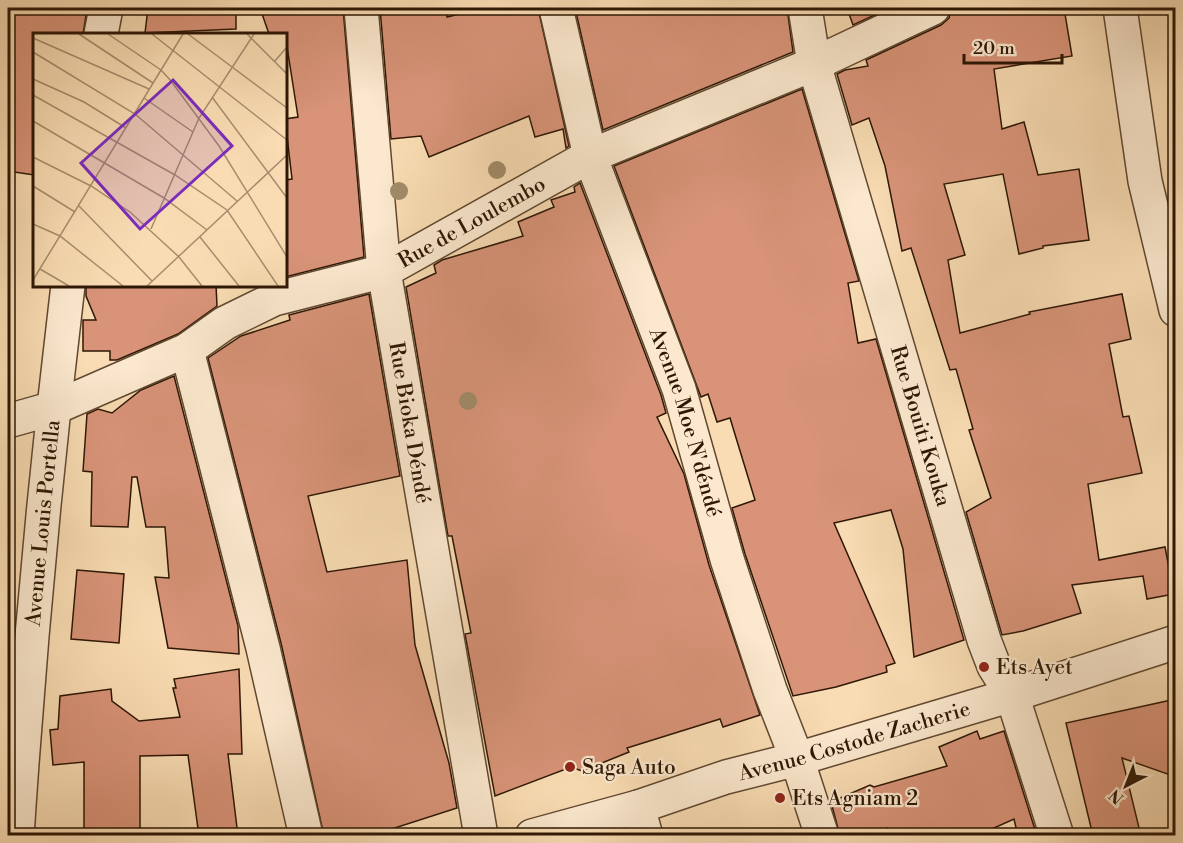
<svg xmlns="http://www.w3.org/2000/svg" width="1183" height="843" viewBox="0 0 1183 843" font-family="'Libre Bodoni',serif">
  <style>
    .building { fill: #d89378; stroke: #2d1705; stroke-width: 1.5 }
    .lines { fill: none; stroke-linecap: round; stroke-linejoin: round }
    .minor-casing { stroke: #604830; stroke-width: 36 }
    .tertiary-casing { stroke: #604830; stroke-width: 36 }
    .minor { stroke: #fbe8ce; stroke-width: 33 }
    .tertiary { stroke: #fbe8ce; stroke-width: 33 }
    .tree { fill: #a18b69 }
    .poi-dot { fill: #8f2418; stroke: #fbe8ce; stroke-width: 2 }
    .labels { text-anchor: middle; stroke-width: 4.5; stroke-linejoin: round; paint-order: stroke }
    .street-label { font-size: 21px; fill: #2d1705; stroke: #fbe8ce }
    .poi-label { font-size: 21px; fill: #2d1705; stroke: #fbe8ce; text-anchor: start }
    .inset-road { fill: none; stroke: #a78d6d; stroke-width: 1.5 }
    .view { fill: #7b2cbf; fill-opacity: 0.15; stroke: #7b2cbf; stroke-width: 3 }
    .inset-edge { fill: none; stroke: #2d1705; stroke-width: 3 }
  </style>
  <rect width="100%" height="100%" fill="#f9dcb3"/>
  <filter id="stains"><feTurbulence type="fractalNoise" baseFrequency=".00333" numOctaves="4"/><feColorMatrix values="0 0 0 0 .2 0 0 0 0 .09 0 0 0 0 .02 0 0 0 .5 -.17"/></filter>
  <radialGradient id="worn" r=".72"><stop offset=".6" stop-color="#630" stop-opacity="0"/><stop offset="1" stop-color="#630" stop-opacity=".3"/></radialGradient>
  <g class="building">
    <path d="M8,8l79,1 -4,25h-49v141l-26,-4z"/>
    <path d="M148,8h88v21l-91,4z"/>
    <path d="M260,8h83l21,249 -79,20v-97l7,-1 -7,-60 13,-2 -13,-83h-16z"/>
    <path d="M380,8h66l1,9 37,-9h54l31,138 -3,2 -3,-19 -28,8 -6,-21 -100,41 -8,-21 -30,3z"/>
    <path d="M575,8h212l6,44 -190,78z"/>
    <path d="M847,8h43l-37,17z"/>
    <path d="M951,8h113l8,48 -78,13 8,60 22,-7 14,53 41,-6 10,71 -46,6v2l-24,6 -16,-80 -59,10 21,71 -17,5 12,73 70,-19 -1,-2 93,-18 9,45 -22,5 14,73 6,-1 13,57 -54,11 11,76 66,-13 9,47 -27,5 -4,-23 -71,9 9,28 -58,18 -21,4 -36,-123 25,-14 -22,-68 4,-1 -17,-60 -6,1 -39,-122 -9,3 -17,-85 -16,-48 -17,7 -15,-51 8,-4 23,-4 -2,-6 75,-35 8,-7z"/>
    <path d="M802,89l57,192 -11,2 10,60 18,-4 88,301 -50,17 -11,-108 -12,-39 -57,13 61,140 -9,3 1,6 -51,15 -43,9 -48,-142 -13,-46 23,-8 -25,-82 -13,4 -9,-28 -7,3 -87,-231z"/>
    <path d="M580,183l81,212 5,18 -9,4 27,57 25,91 51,150 -37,12 -3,-8 -93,29 2,4 -47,19 -11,-4 -76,29 -30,-162 6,-1 -19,-97h-4l-42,-249 30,-14 -2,-8 8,-5 81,-24 -5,-14 36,-15 -3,-7 24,-8 -1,-5z"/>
    <path d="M86,285h130l1,21 -39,28 -61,26h-7v-9h-27v-31h13l-10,-24z"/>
    <path d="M369,294l31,182 -92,20 19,76 80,-12 8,85 34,118 8,45 -84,27 -49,1 -43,-193 -73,-285 33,-22 49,-16 -1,-5z"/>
    <path d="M174,376l64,250 1,28 -71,-6 -13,-71 14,1 -4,-51h-19l-9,-50h-5l-4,50 -37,-1 1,-54 -9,-1 4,-57 11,-5 14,4 29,-23z"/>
    <path d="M77,570l47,4 -5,69 -48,-4z"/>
    <path d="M239,669l3,85h-14l10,82h-39l-11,-81 -48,1v80h-56v-74l-31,3 -3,-35 8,-1 2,-33 51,-7 1,12 27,20 41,-4 -7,-29h3l-2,-9z"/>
    <path d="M1176,699v78l-54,-19 19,78h-48l-27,-113z"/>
    <path d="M977,731l3,8 24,-8 33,105h-19l-4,-17 -38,17h-86l-3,-8 -21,8h-26l-9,-34 39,-17 4,2 73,-21 -8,-19z"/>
  </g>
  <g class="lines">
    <defs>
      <g id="minor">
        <path id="s1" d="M361,8l23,263 97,565"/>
        <path id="s2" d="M556,8l34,148 89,233 48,170 43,131 27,69 25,77"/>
        <path id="s3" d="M805,8l9,56 170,576 10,26 18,29 45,141"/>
        <path d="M101,34l5,-26"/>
        <path d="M187,350l76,298 43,188"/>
        <path id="s4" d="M8,421l46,-13 133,-58 38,-27 49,-24 110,-28 206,-115 224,-92 119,-56"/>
        <path d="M638,807l8,29"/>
        <path id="s5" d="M17,836c12,-184 29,-368 51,-551"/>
      </g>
      <g id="tertiary">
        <path d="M1120,8l25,173 31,129"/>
        <path id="s6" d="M532,836l106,-29 88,-30 71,-18 215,-64 164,-53"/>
      </g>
    </defs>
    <use href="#minor" class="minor-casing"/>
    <use href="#tertiary" class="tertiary-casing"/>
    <use href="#minor" class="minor"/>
    <use href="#tertiary" class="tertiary"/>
  </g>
  <g class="tree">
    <circle cx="497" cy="170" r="9"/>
    <circle cx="399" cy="191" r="9"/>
    <circle cx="468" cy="401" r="9"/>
  </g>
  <g class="poi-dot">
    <circle cx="984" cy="667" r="6"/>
    <circle cx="570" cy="767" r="6"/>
    <circle cx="780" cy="798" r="6"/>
  </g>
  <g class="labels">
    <g class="street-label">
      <text dy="7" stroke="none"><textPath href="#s4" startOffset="508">Rue de Loulembo</textPath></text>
      <text dy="7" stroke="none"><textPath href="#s1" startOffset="418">Rue Bioka Déndé</textPath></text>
      <text dy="7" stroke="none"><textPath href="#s2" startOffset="435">Avenue Moe N'déndé</textPath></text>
      <text dy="7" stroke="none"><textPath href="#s3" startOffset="434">Rue Bouiti Kouka</textPath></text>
      <text dy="7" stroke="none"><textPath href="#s5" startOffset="314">Avenue Louis Portella</textPath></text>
      <text dy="7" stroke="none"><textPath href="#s6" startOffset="336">Avenue Costode Zacherie</textPath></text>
    </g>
    <g class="poi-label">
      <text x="996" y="674">Ets Ayet</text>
      <text x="582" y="774">Saga Auto</text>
      <text x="792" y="805">Ets Agniam 2</text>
    </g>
  </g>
  <g transform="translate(33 33)">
    <rect width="254" height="254" fill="#f9dcb3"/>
    <path class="inset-road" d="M46,1l74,49M75,1l53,36 10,11 48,65 68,111M119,1l135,106M155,1l99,74M214,1l40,40M0,5l116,51M0,19l102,62 102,87M241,29l13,-15M0,46l51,23 42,26M0,62l142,80 52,35 51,76M179,64l75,101M111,65l49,34M0,88l131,77 43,32M0,124l58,29 39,26 49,45 23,29M0,153l42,26M46,173l73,75M0,191l27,12 63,50M118,196l48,-111 55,-84M167,204l39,49M7,236l29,17M0,247l150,-246M114,253l140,-131"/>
    <path class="view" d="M140,47l59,66 -92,83 -59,-66z"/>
    <rect width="254" height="254" class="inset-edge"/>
  </g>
  <rect width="1183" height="843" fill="none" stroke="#f9dcb3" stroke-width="30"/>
  <rect x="9" y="9" width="1165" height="825" fill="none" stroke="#2d1705" stroke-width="3"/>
  <rect x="15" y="15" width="1153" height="813" fill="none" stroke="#2d1705" stroke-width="1.5"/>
  <g transform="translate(1126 786) rotate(222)" stroke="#fbe8ce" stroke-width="4.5" paint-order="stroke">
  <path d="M0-4.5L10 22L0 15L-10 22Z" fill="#2d1705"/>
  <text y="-9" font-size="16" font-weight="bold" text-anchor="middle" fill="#2d1705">N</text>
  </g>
  <path d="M964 54v9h98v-9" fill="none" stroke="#2d1705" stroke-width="3"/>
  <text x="973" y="54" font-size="18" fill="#2d1705" stroke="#fbe8ce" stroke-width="4.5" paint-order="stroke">20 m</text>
  <rect width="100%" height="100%" filter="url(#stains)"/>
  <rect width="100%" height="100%" fill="url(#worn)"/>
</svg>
